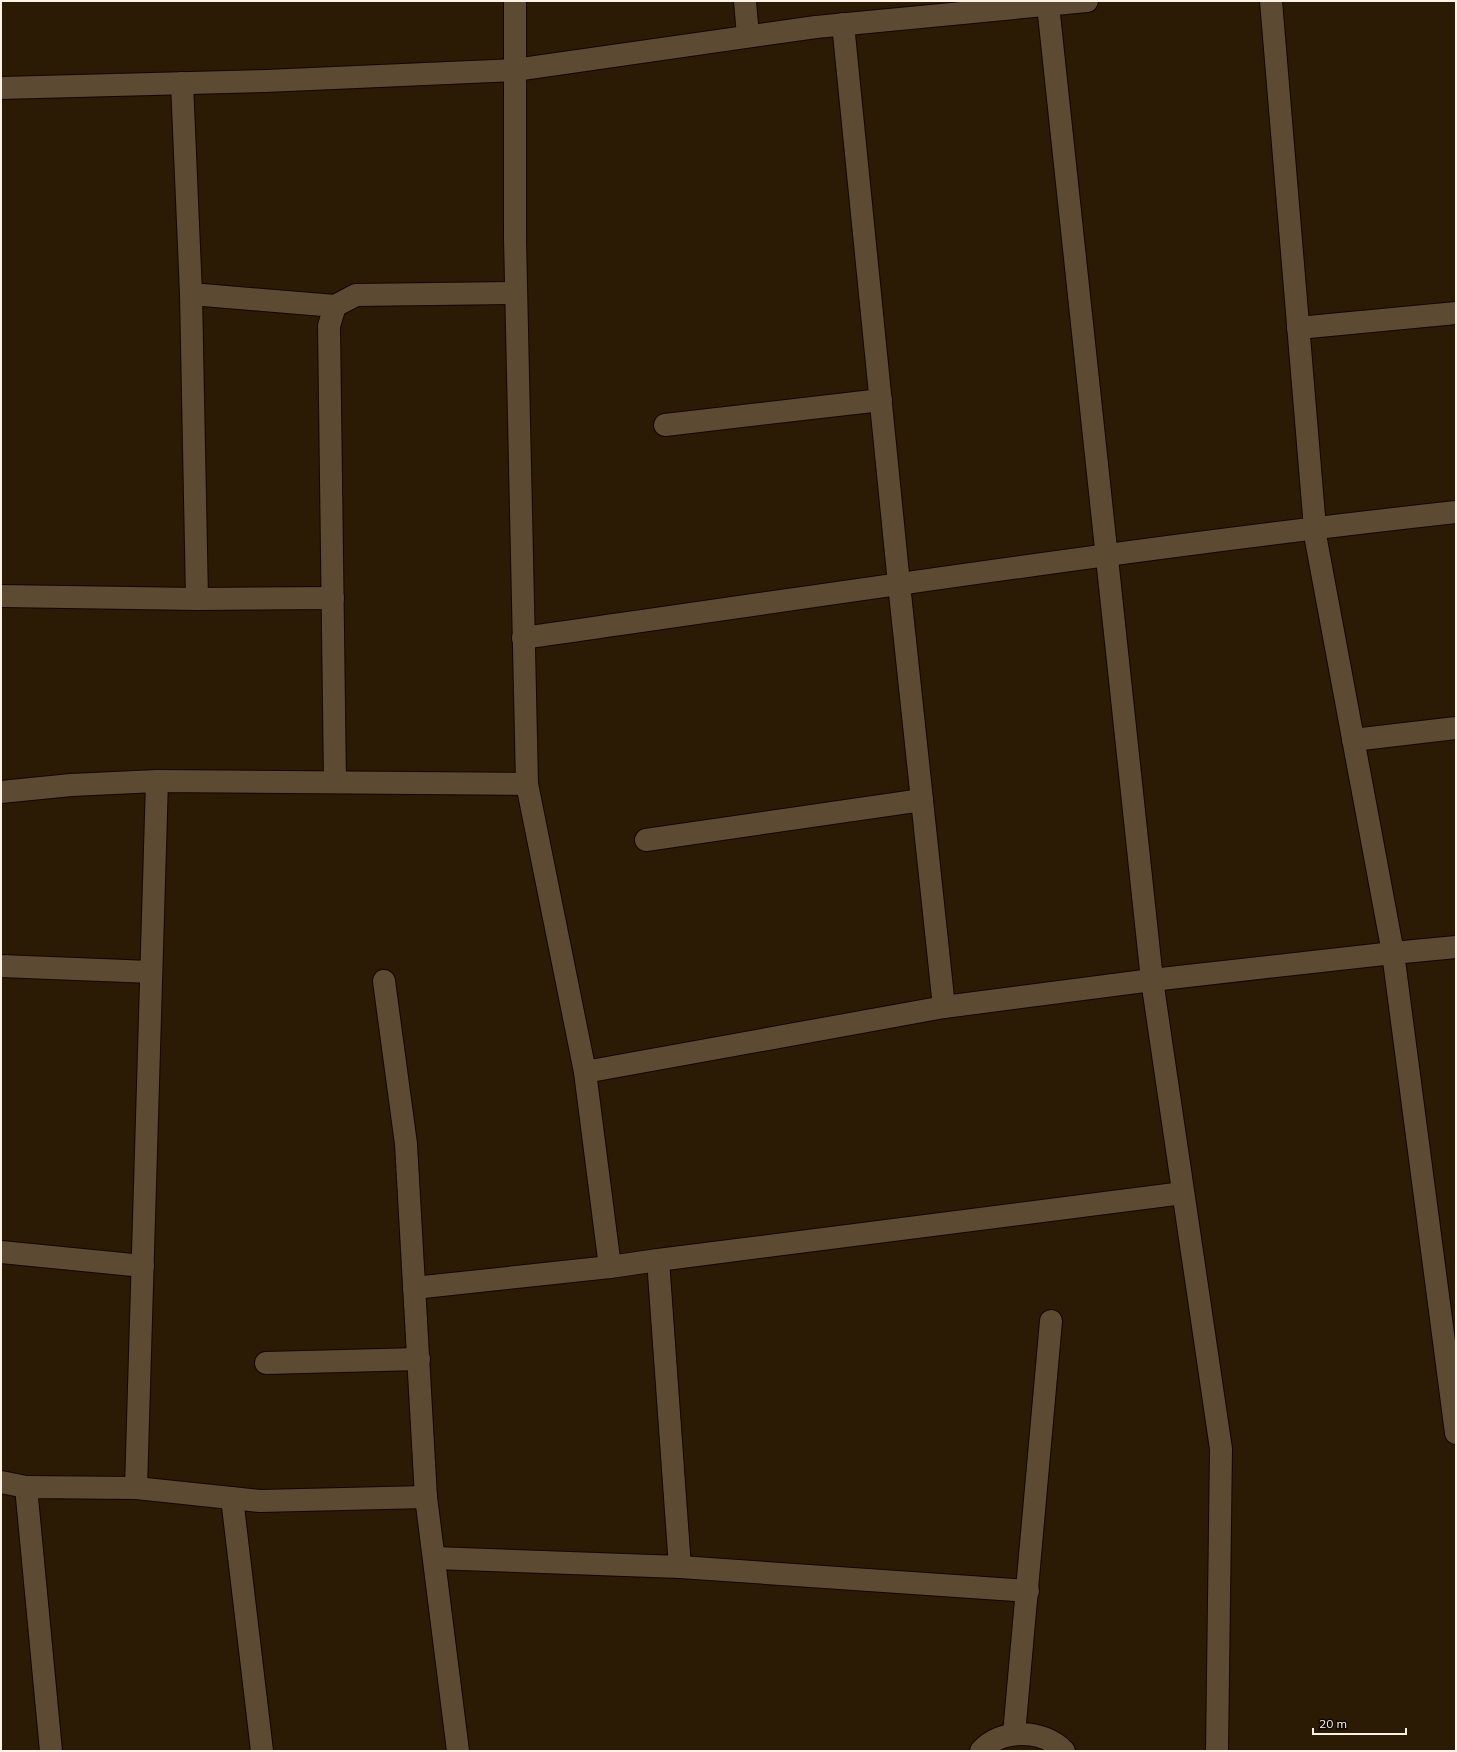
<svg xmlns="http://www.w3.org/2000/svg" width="1457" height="1752" viewBox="0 0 1457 1752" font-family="Mulish,sans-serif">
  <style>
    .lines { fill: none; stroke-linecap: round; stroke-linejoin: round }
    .minor-casing { stroke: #130500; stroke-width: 24 }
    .minor { stroke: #5d4a33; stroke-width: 22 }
  </style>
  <rect width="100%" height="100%" fill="#2c1b04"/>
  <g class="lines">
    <defs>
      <g id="minor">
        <path d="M515,1v237l12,546 58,288 359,-65 208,-27 241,-27 63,480"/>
        <path d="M745,1l3,35"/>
        <path d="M1271,1l45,539 77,413 63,-6"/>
        <path d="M1048,5l104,975 69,469 -4,302"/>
        <path d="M843,24l56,560 45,423"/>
        <path d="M182,83l9,211 6,305"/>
        <path d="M1,88l265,-7 249,-11 301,-43 271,-26"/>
        <path d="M191,294l144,12"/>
        <path d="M1298,328l158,-15"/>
        <path d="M665,425l216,-25"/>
        <path d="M1,596l196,3 136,-1"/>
        <path d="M523,638c311,-44 621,-92 933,-126"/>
        <path d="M1353,740l103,-12"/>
        <path d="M335,782l-6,-456 6,-20 21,-11 159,-2"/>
        <path d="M1,792l70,-7 86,-4 370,3"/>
        <path d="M646,840l276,-40"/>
        <path d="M1,966l150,6"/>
        <path d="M384,981l22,163 20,353 32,254"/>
        <path d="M1,1252l142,14"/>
        <path d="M658,1260l525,-67"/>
        <path d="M414,1288l196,-21"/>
        <path d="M266,1363l153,-4"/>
        <path d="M1,1482l25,5"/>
        <path d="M136,1488l124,13 166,-4"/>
        <path d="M232,1498l30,253"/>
        <path d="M434,1558l246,9 -22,-307 -48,7 -25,-195"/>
        <path d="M680,1567l348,24"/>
        <path d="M1014,1734l37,-413"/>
        <path d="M51,1751l-25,-264 110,1 21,-707"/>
        <path d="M981,1751c20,-23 62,-22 83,0"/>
      </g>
    </defs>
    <use href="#minor" class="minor-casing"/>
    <use href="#minor" class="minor"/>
  </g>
  <rect width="1457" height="1752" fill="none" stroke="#fef2e4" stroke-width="4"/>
  <path d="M1313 1728v6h93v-6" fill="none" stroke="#fef2e4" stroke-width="2"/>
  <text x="1319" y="1728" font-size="12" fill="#fef2e4" stroke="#0e0702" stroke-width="3" paint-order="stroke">20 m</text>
</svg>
